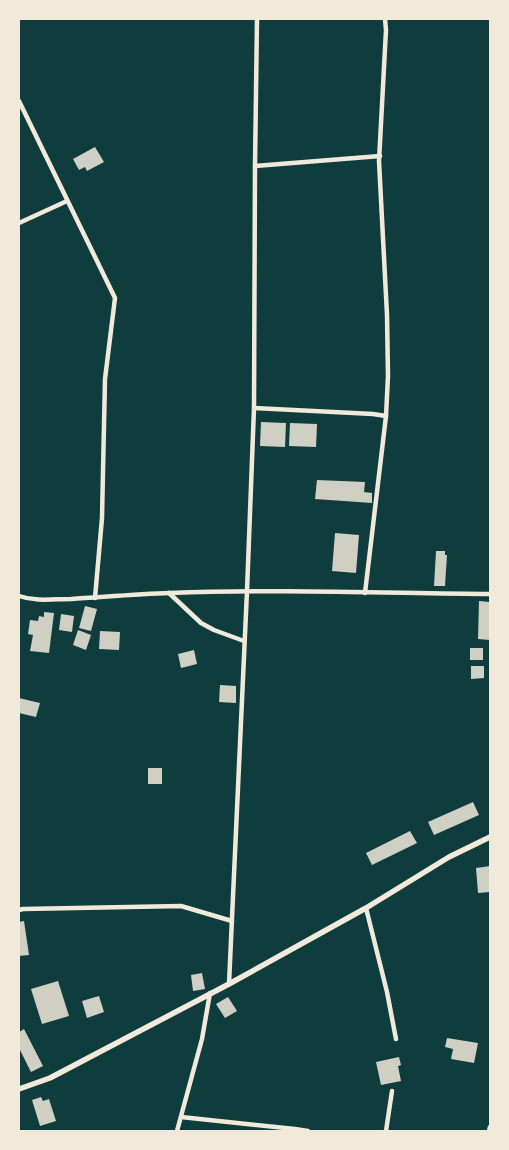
<svg xmlns="http://www.w3.org/2000/svg" width="509" height="1150" viewBox="0 0 509 1150" font-family="Figtree,sans-serif">
  <style>
    .building { fill: #cfcfc3 }
    .lines { fill: none; stroke-linecap: round; stroke-linejoin: round }
    .minor { stroke: #f1e9da; stroke-width: 4.5 }
    .tertiary { stroke: #f1e9da; stroke-width: 5.5 }
  </style>
  <rect width="100%" height="100%" fill="#0f3d3e"/>
  <g class="building">
    <path d="M95,147l9,15 -17,9 -2,-4 -6,3 -6,-11z"/>
    <path d="M261,422l25,1 -1,24 -25,-1z"/>
    <path d="M290,423l27,1 -1,23 -27,-1z"/>
    <path d="M317,480l48,2 -1,10 8,1v10l-57,-4z"/>
    <path d="M335,533l24,2 -3,38 -24,-2z"/>
    <path d="M436,551h9v4h2l-2,31h-11z"/>
    <path d="M479,601l11,1v38l-12,-1z"/>
    <path d="M85,606l12,3 -6,22 -12,-3z"/>
    <path d="M44,612l10,1 -5,40 -19,-2 3,-16 -5,-1 2,-14 8,1 1,-5 5,1z"/>
    <path d="M61,614l13,2 -2,16 -13,-2z"/>
    <path d="M78,630l13,5 -5,15 -13,-5z"/>
    <path d="M100,631l20,1 -1,18 -20,-1z"/>
    <rect x="470" y="648" width="13" height="12"/>
    <path d="M194,650l3,14 -16,4 -3,-14z"/>
    <path d="M471,666h13v12l-13,1z"/>
    <path d="M220,685l16,1v17l-17,-1z"/>
    <path d="M19,698l21,5 -4,14 -17,-4z"/>
    <rect x="148" y="768" width="14" height="16"/>
    <path d="M473,802l6,13 -45,20 -6,-13z"/>
    <path d="M410,831l7,12 -45,22 -6,-12z"/>
    <path d="M490,866v26l-12,1 -2,-25z"/>
    <path d="M24,921l5,34 -10,1v-34z"/>
    <path d="M202,973l3,16 -12,2 -2,-16z"/>
    <path d="M58,981l11,35 -27,8 -11,-35z"/>
    <path d="M99,996l5,16 -17,6 -5,-17z"/>
    <path d="M228,997l9,14 -12,7 -9,-14z"/>
    <path d="M24,1029l19,37 -12,6 -12,-24v-16z"/>
    <path d="M447,1038l31,5 -4,20 -23,-4 2,-10 -8,-2z"/>
    <path d="M399,1057l2,8 -3,1 3,15 -20,4 -5,-23z"/>
    <path d="M41,1097l2,4 6,-2 7,22 -16,5 -8,-26z"/>
  </g>
  <g class="lines">
    <g class="minor">
      <path d="M19,101l96,197 -10,81 -3,139 -7,80"/>
      <path d="M255,166l125,-10"/>
      <path d="M19,223l48,-22"/>
      <path d="M254,408l119,6 13,2"/>
      <path d="M169,593l32,30 13,7 30,11"/>
      <path d="M365,593l21,-177 2,-40 -1,-61 -8,-154 7,-131 -1,-11"/>
      <path d="M19,596c17,6 35,3 52,3 33,-2 66,-5 99,-6 107,-4 214,0 320,1"/>
      <path d="M366,908l21,84 9,47"/>
      <path d="M19,910l4,-1 158,-3 51,15"/>
      <path d="M229,984l18,-393 7,-183 1,-242 2,-147"/>
      <path d="M181,1117l114,12 13,2"/>
      <path d="M177,1131l25,-92 8,-46"/>
      <path d="M386,1131l6,-40"/>
      <path d="M489,1131l1,-4"/>
    </g>
    <path class="tertiary" d="M19,1089l31,-11 179,-94 137,-76 83,-51 41,-20"/>
  </g>
  <rect width="509" height="1150" fill="none" stroke="#f1e9da" stroke-width="40"/>
</svg>
